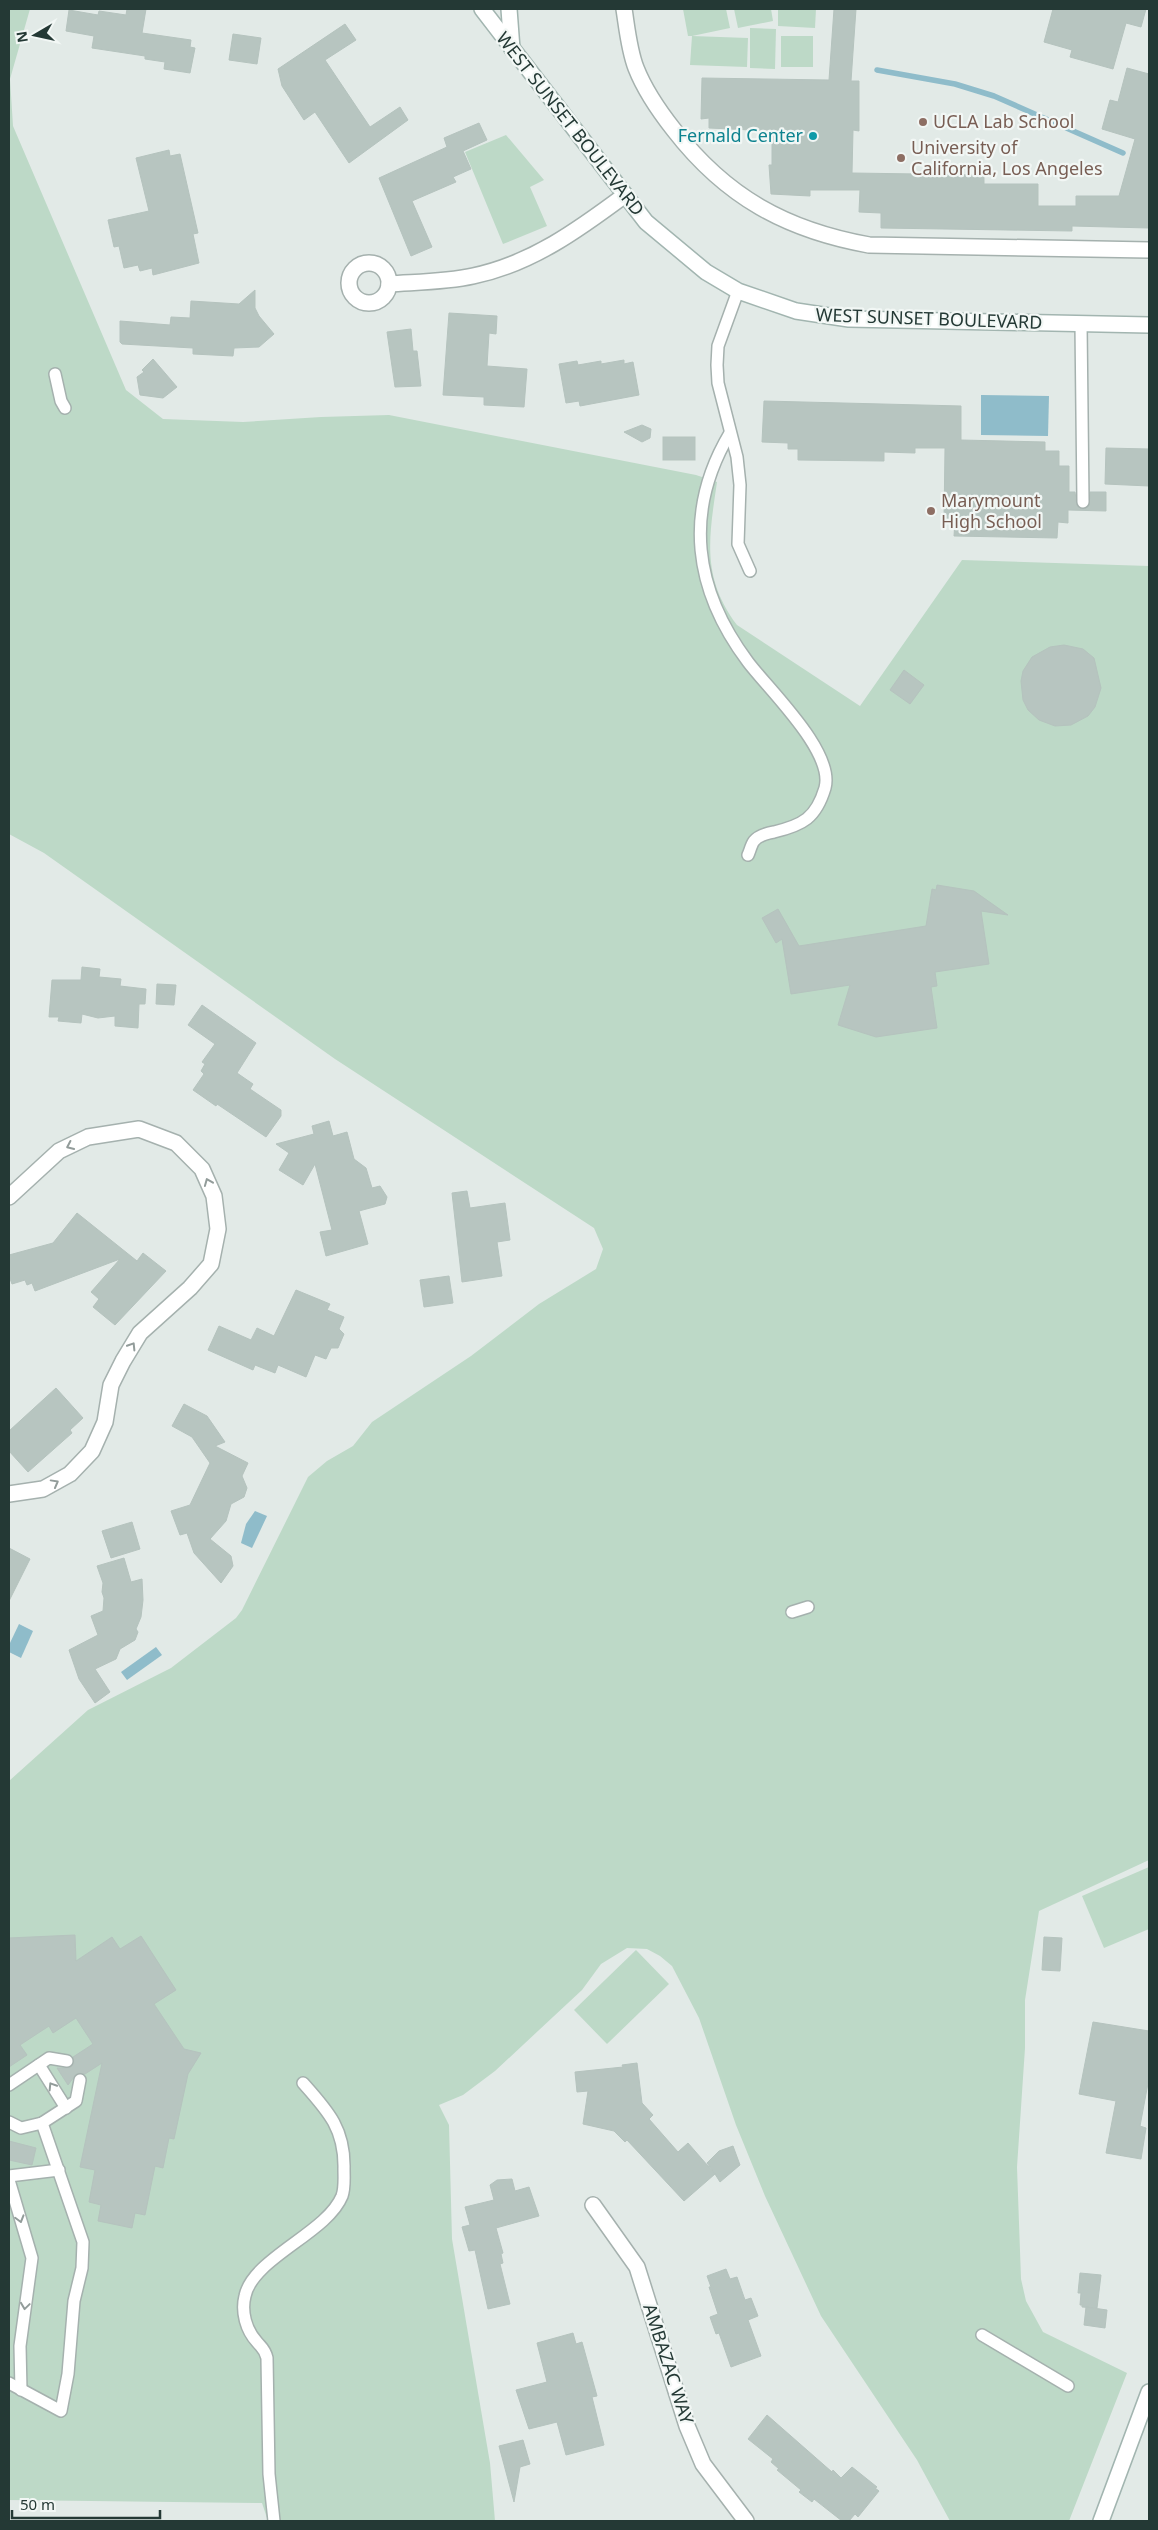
<svg xmlns="http://www.w3.org/2000/svg" width="1158" height="2530" viewBox="0 0 1158 2530" font-family="'Noto Sans',sans-serif">
  <style>
    .green { fill: #bdd9c7 }
    .water { fill: #8fbcca }
    .lines { fill: none; stroke-linecap: round; stroke-linejoin: round }
    .stream { stroke: #8fbcca; stroke-width: 5.5 }
    .building { fill: #b7c5c0; stroke: #b5c3be }
    .lane-casing { stroke: #a5b1ae; stroke-width: 14 }
    .street-casing { stroke: #a5b1ae; stroke-width: 18 }
    .secondary-casing { stroke: #a2b5b0; stroke-width: 18 }
    .lane { stroke: #fff; stroke-width: 11 }
    .street { stroke: #fff; stroke-width: 15 }
    .secondary { stroke: #fff; stroke-width: 15 }
    .oneway { stroke: #929c9a }
    .education-dot { fill: #8d6e63; stroke: #f2f7f5; stroke-width: 2 }
    .culture-dot { fill: #0f9aa8; stroke: #f2f7f5; stroke-width: 2 }
    .labels { text-anchor: middle; stroke-width: 4.5; stroke-linejoin: round; paint-order: stroke }
    .education-label { font-size: 18px; fill: #785e54; stroke: #f2f7f5; text-anchor: start }
    .street-label { font-size: 18px; fill: #243935; stroke: #f2f7f5 }
    .culture-label { font-size: 18px; fill: #0d838f; stroke: #f2f7f5; text-anchor: end }
  </style>
  <rect width="100%" height="100%" fill="#e2eae7"/>
  <g class="green">
    <path d="M9,9h21l-20,70 3,47 113,264 37,29 80,3 78,-5 68,-2 307,60 21,7c-8,55 -16,95 20,143l123,81 102,-146 187,6v1294l-110,51 -14,89v48l-8,119 4,112 5,22 17,31 84,41 -58,148h-119l-33,-61 -96,-144 -56,-120 -29,-71 -37,-107 -27,-52 -12,-10 -13,-7 -20,-1 -26,16 -19,26 -87,81 -32,24 -24,10 10,20 3,114 38,224 5,58h-227l-6,-18 -253,-3v-719l79,-71 83,-42 65,-50 6,-8 66,-133 19,-16 26,-15 19,-24 99,-66 68,-52 57,-35 7,-20 -9,-21 -259,-169 -291,-206 -35,-19z"/>
    <path d="M683,9h43l4,19 -38,8 56,2 -1,29 -57,-2 2,-29h-4z"/>
    <path d="M734,9h37l2,12 -35,7z"/>
    <path d="M778,9h38l-1,19 -37,-2z"/>
    <path d="M750,28l26,1 -1,40 -25,-1z"/>
    <rect x="781" y="36" width="32" height="31"/>
    <path d="M506,135l38,45 -14,7 17,39 -44,18 -38,-92z"/>
    <path d="M1149,1867v62l-45,19 -22,-52z"/>
    <path d="M636,1950l33,34 -62,60 -33,-34z"/>
  </g>
  <g class="water">
    <path d="M981,395l68,1 -1,40 -67,-1z"/>
    <path d="M255,1511l12,5 -15,32 -11,-5 5,-19z"/>
    <path d="M19,1624l14,7 -12,27 -12,-6v-7z"/>
    <path d="M156,1647l6,8 -35,25 -6,-8z"/>
  </g>
  <g class="lines">
    <path class="stream" d="M877,70l78,14 39,12 129,57"/>
  </g>
  <g class="building">
    <path d="M127,9h19l-4,24 49,7 -1,7 5,1 -5,25 -26,-4 1,-7 -20,-3v-3l-53,-8 2,-12 -28,-5 3,-21 29,5 1,-4 27,4z"/>
    <path d="M834,9h22l-5,72h8v50l-6,-1 -1,43 132,2v9h54v22h38v-10h43l16,-57 -33,-10 8,-29 8,2 9,-34 22,6v154l-77,-2v5l-191,-3v-15l-22,-1 1,-22h-50v6l-39,-2 -2,-29h3v-34l-63,-3v-10l-8,1 1,-41 127,2z"/>
    <path d="M1053,9h93l-5,18 -15,-4 -13,46 -43,-12 2,-7 -28,-8z"/>
    <path d="M345,24l11,16 -31,20 45,67 30,-20 8,13 -59,43 -34,-51 -11,8 -22,-34 -4,-17z"/>
    <path d="M233,34l28,4 -4,26 -28,-4z"/>
    <path d="M479,123l8,17 -24,11 8,18 -18,8 3,5 -44,19 20,46 -21,9 -32,-78 68,-31 -3,-9z"/>
    <path d="M169,150l1,6 10,-2 18,79 -5,1 6,29 -46,12 -1,-7 -12,3 -2,-6 -14,3 -5,-22 -5,1 -6,-27 41,-9 -13,-53z"/>
    <path d="M255,290v18l4,8 15,18 -15,13 -25,1 -1,8 -40,-2v-6l-71,-4 -2,-2v-21l50,4 1,-8 19,1 1,-17 48,3z"/>
    <path d="M449,313l48,3 -1,18 -7,-1 -2,33 40,3 -3,38 -40,-2v-8l-41,-2z"/>
    <path d="M411,329l2,22h4l4,35 -26,1 -8,-55z"/>
    <path d="M153,359l24,28 -14,11 -23,-3 -3,-18 7,-5 -2,-2z"/>
    <path d="M624,360v4l9,-2 6,33 -59,11 -1,-5 -13,2 -7,-39 18,-3 1,4 23,-4v3z"/>
    <path d="M764,401l197,5v34l84,2v9h14v15h10v26h6l2,14 6,3 6,-3 1,-14h16v19l-38,-1v13l-10,-1 -1,16 -103,-2 1,-15 -11,-1 1,-72h-30v5l-31,-1v9l-86,-1v-11h-10v-6l-26,-1z"/>
    <path d="M642,425l9,4 -1,9 -8,4 -18,-10z"/>
    <rect x="663" y="437" width="32" height="23"/>
    <path d="M1106,448l43,1v37l-44,-2z"/>
    <path d="M1064,645l19,4 11,9 7,30 -6,19 -7,9 -17,9 -16,1 -16,-6 -11,-10 -5,-10 -2,-19 2,-10 9,-14 18,-10z"/>
    <path d="M904,670l20,15 -14,19 -20,-14z"/>
    <path d="M937,885l37,6 34,24 -27,-4 8,53 -54,8 2,14 -6,1 6,41 -61,9 -38,-12 12,-40 -59,9 -9,-55 -6,4 -14,-25 16,-9 21,37 127,-20 6,-37 4,1z"/>
    <path d="M82,967l18,2 -1,8 22,2 -1,7 26,3 -1,15h-6l-1,24 -23,-2v-10l-17,2 -16,-4 -1,9 -23,-2 1,-4h-10l3,-37h29z"/>
    <path d="M157,984l19,1 -2,20 -18,-1z"/>
    <path d="M202,1005l54,38 -19,30 16,11 -3,5 31,21v6l-15,21 -49,-33 -1,2 -23,-16 11,-16 -3,-3 4,-7 -3,-2 13,-18 -27,-19z"/>
    <path d="M329,1121l4,15 14,-4 7,27 12,9 6,20 8,-2 7,11 -2,7 -26,7 9,33 -42,12 -6,-24 12,-2 -17,-66 -12,21 -24,-15 10,-17 -13,-9 38,-10 -2,-8z"/>
    <path d="M467,1191l3,17 35,-5 5,37 -13,2 5,34 -40,6 -10,-89z"/>
    <path d="M77,1213l60,48 6,-8 23,18 -51,54 -22,-18 6,-8 -8,-7 29,-33 -85,32 -3,-8 -5,2 -2,-5 -13,4 -3,-8v-21l44,-12z"/>
    <path d="M449,1276l4,27 -29,4 -4,-27z"/>
    <path d="M296,1290l34,14 -3,6 17,7 -5,12 5,5 -6,14h-7l-5,11 -11,-4 -9,22 -28,-12 -3,8 -20,-8 -2,5 -45,-20 11,-24 32,14 6,-12 17,8z"/>
    <path d="M56,1388l27,30 -13,12 2,3 -44,39 -19,-21v-20z"/>
    <path d="M184,1404l23,12 18,26 -10,4 33,17 -6,13 5,12 -3,9 -13,7 -5,17 -16,18 21,17 2,10 -12,17 -27,-30 -7,-20 -7,2 -9,-24 19,-6 20,-42 -18,-26 -20,-11z"/>
    <path d="M132,1522l8,27 -29,9 -9,-27z"/>
    <path d="M9,1548l21,11 -21,42z"/>
    <path d="M124,1558l7,24 11,-3 1,21 -2,17 -5,12 2,3 -3,8 -15,9 -4,10 -21,10 15,23 -15,11 -16,-24 -10,-29 29,-15 -7,-19 12,-5 1,-13 -2,-6 1,-9 -6,-17z"/>
    <path d="M75,1935l1,26 36,-24 8,12 21,-13 35,54 -22,14 30,45 17,4 -13,21 -14,65 -5,-1 -6,30 -8,-2 -10,49 -10,-2 -3,15 -34,-7 3,-16 -12,-3 6,-32 -15,-3 22,-104 -17,11 -8,-1 -9,12 -11,-17h13l4,-5 -1,-6 20,-13 -17,-26 -23,15 -4,-7 -29,19 7,10 -18,12v-129z"/>
    <path d="M1044,1937l18,1 -2,33 -18,-1z"/>
    <path d="M1093,2022l56,9v47l-9,48 6,2 -5,31 -35,-6 10,-52 -37,-7z"/>
    <path d="M637,2063l5,40 11,12 -4,4 29,33 10,-9 27,31 -8,-11 12,-12 14,-5 7,19 -20,17 -5,-8 -31,27 -57,-61 -2,2 -11,-11 -31,-7 5,-33 -11,1 -2,-20 48,-5 -1,-2z"/>
    <path d="M9,2141l27,7 -4,17 -23,-5z"/>
    <path d="M512,2179l3,12 14,-4 10,29 -43,12 7,25 -2,1 2,9 -3,1 10,40 -22,5 -13,-59 -6,1 -7,-24 8,-2 -5,-18 29,-7 -4,-15 7,-5z"/>
    <path d="M726,2269l4,10 7,-2 8,23 6,-2 7,18 -10,4 13,36 -30,11 -12,-34 -3,1 -6,-17 8,-3 -9,-27h2l-4,-11z"/>
    <path d="M1080,2273l21,2 -4,33 -15,-1v-2h-2l1,-12h-3z"/>
    <path d="M1086,2307l21,3 -2,18 -21,-3z"/>
    <path d="M573,2333l3,11 6,-2 15,54 -5,1 12,48 -38,10 -9,-33 -28,7 -13,-39 31,-8 -10,-39z"/>
    <path d="M767,2415l65,57 1,-2 8,8 11,-11 25,20 -2,1 4,3 -21,26 -3,-3 -6,7h-7l-28,-22 -2,3 -13,-10 2,-2 -24,-20 2,-1 -8,-7 2,-3 -25,-20z"/>
    <path d="M523,2440l7,24 -10,3 -6,35 -15,-56z"/>
  </g>
  <g class="lines">
    <defs>
      <g id="lane">
        <path d="M738,291l-20,55 -1,19 1,18 19,74 3,28 -2,59 12,27"/>
        <path d="M1081,324l2,178"/>
        <path d="M55,374l6,27 4,7"/>
        <path d="M730,433c-47,79 -36,157 18,229 21,28 87,90 77,126 -9,30 -22,37 -51,44 -6,1 -16,4 -20,9 -3,4 -4,10 -6,14"/>
        <path d="M792,1612l16,-5"/>
        <path d="M39,2065l27,43"/>
        <path d="M9,2085l40,-27 18,3"/>
        <path d="M9,2122l12,6 21,-5 34,-22 4,-21"/>
        <path d="M9,2176l50,-6"/>
        <path d="M9,2180l23,78 -12,88 1,44"/>
        <path d="M982,2335l86,51"/>
        <path d="M9,2383l52,28 7,-37 6,-73 8,-33 1,-26 -41,-119"/>
        <path d="M274,2521l-5,-47 -2,-116c-2,-9 -5,-10 -10,-16 -11,-12 -16,-30 -12,-46 8,-38 82,-63 97,-100 3,-8 2,-18 2,-27 1,-40 -16,-58 -41,-86"/>
      </g>
      <g id="street">
        <path d="M624,9c3,19 5,41 12,59 9,23 23,43 38,62 52,67 112,100 195,115l280,5"/>
        <circle cx="369" cy="283" r="20"/>
        <path d="M389,284c28,-2 57,-2 84,-8 58,-12 105,-46 152,-81"/>
        <path d="M9,1197l50,-46 29,-14 51,-8 37,14 26,26 12,27 4,33 -7,35 -21,24 -50,45 -17,28 -12,24 -6,37 -13,29 -22,23 -27,15 -34,5"/>
        <path d="M593,2205l44,62 50,159 16,38 43,57"/>
      </g>
      <g id="secondary">
        <path d="M482,9l164,213 60,50 32,19 58,20 53,8 300,6"/>
        <path d="M509,9l3,40"/>
        <path d="M1101,2521l48,-129"/>
      </g>
    </defs>
    <use href="#lane" class="lane-casing"/>
    <use href="#street" class="street-casing"/>
    <use href="#secondary" class="secondary-casing"/>
    <use href="#lane" class="lane"/>
    <use href="#street" class="street"/>
    <use href="#secondary" class="secondary"/>
  </g>
  <defs><path id="oneway-chevron" d="M-2-3.5L2.5 0L-2 3.5" fill="none" stroke-width="1.6" stroke-linecap="round" stroke-linejoin="round" transform="scale(1.25)"/></defs>
  <g class="oneway">
    <use href="#oneway-chevron" transform="translate(70 1146) rotate(155)"/>
    <use href="#oneway-chevron" transform="translate(208 1182) rotate(-112)"/>
    <use href="#oneway-chevron" transform="translate(132 1346) rotate(-58)"/>
    <use href="#oneway-chevron" transform="translate(55 1483) rotate(-29)"/>
    <use href="#oneway-chevron" transform="translate(52 2086) rotate(-122)"/>
    <use href="#oneway-chevron" transform="translate(20 2219) rotate(74)"/>
    <use href="#oneway-chevron" transform="translate(25 2306) rotate(98)"/>
  </g>
  <g class="education-dot">
    <circle cx="923" cy="122" r="5"/>
    <circle cx="901" cy="158" r="5"/>
    <circle cx="931" cy="511" r="5"/>
  </g>
  <circle class="culture-dot" cx="813" cy="136" r="5"/>
  <g class="labels">
    <g class="education-label">
      <text x="933" y="128">UCLA Lab School</text>
      <text x="911" y="154">University of<tspan x="911" dy="21">California, Los Angeles</tspan></text>
      <text x="941" y="507">Marymount<tspan x="941" dy="21">High School</tspan></text>
    </g>
    <g class="street-label">
      <text transform="translate(570 124) rotate(52)" y="6">WEST SUNSET BOULEVARD</text>
      <text transform="translate(929 319) rotate(2)" y="6">WEST SUNSET BOULEVARD</text>
      <text transform="translate(668 2364) rotate(72)" y="6">AMBAZAC WAY</text>
    </g>
    <g class="culture-label">
      <text x="803" y="142">Fernald Center</text>
    </g>
  </g>
  <rect width="1158" height="2530" fill="none" stroke="#243935" stroke-width="20"/>
  <g transform="translate(35 35) rotate(261)" stroke="#f2f7f5" stroke-width="4" paint-order="stroke">
  <path d="M0-4L9 19L0 12L-9 19Z" fill="#243935"/>
  <text y="-8" font-size="14" font-weight="bold" text-anchor="middle" fill="#243935">N</text>
  </g>
  <path d="M12 2510v8h148v-8" fill="none" stroke="#243935" stroke-width="2.5"/>
  <text x="20" y="2510" font-size="15" fill="#243935" stroke="#f2f7f5" stroke-width="4" paint-order="stroke">50 m</text>
</svg>
